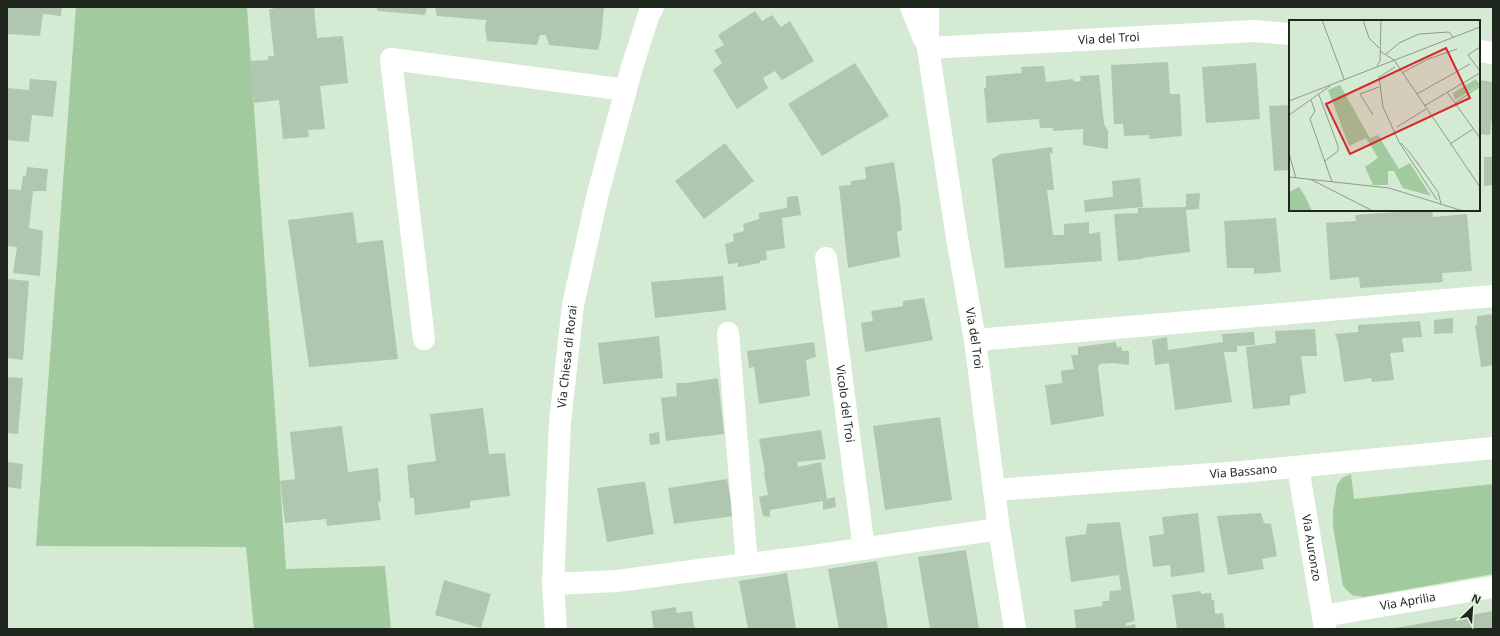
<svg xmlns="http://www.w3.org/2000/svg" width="1500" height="636" viewBox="0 0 1500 636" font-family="'Noto Sans',sans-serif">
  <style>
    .green { fill: #a1cb9e }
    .building { fill: #b1c6af }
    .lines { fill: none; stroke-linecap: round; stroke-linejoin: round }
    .minor { stroke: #fff; stroke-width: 22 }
    .labels { text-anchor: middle; stroke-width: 3; stroke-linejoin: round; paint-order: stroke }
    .street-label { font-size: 12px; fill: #1e261e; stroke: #e2f7e0 }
    .inset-road { fill: none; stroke: #8c9c8b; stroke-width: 1 }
    .view { fill: #d62828; fill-opacity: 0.15; stroke: #d62828; stroke-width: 2 }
    .inset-edge { fill: none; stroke: #1e261e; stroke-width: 2 }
  </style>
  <rect width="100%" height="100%" fill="#d5ead3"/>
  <g class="green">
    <path d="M76,7h171l39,562 99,-3 6,63h-137l-8,-82 -210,-1z"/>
    <path d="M1351,474l3,25 139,-15v90l-129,23 -12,-2 -9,-9 -10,-60v-16l4,-25 5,-7z"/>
  </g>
  <g class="building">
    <path d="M7,7h55l-1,9 -18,-2 -3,22 -33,-2z"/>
    <path d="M273,7h41l3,31 26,-2 5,47 -28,3 5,43 -17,1 1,7 -26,2 -4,-39 -25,3 -5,-42 19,-1v-4h6l-5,-47h4z"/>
    <path d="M376,7h51l-2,8 -47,-4z"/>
    <path d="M435,7h169l-3,32 -3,11 -49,-5 -3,-10h-6l-3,10 -50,-4 -2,-13 1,-8 -49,-4z"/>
    <path d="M755,11l7,10 10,-6 9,12 9,-6 24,40 -32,19 -7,-9 -12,7 5,10 -31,21 -24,-39 9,-7 -8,-13 10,-5 -6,-10z"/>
    <path d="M1168,62l2,32h10l2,42 -33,3v-4l-25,1 -1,-12h-9l-3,-59z"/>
    <path d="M855,63l34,53 -67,40 -34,-52z"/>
    <path d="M1256,63l4,56 -54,4 -4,-56z"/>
    <path d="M1044,66l2,16 27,-3 1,3 7,-1 -1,-5 19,-1 5,49 4,7v18l-25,-4v-16l-30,2v-3h-13l-1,-9 -52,4 -3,-35h2v-12l36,-3 -1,-6z"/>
    <path d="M30,79l27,2 -4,36 -21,-2 -3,27 -22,-2v-52l22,2z"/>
    <path d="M1479,80l14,2v26l-3,27 -11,-1z"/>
    <path d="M1290,105v65l-16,1 -5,-65z"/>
    <path d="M725,143l29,38 -50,38 -29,-38z"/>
    <path d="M1052,147l1,7 -3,-2 4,38h-7l6,45h11v-11l25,-2v12l11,-2 2,29 -97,7 -13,-109 9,-5z"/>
    <path d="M1484,157h9v28l-9,1z"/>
    <path d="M894,162l6,41 2,27 -5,2 3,25 -52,11 -9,-82 12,-1v-4l15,-2 -1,-12z"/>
    <path d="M27,167l21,2 -2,22h-13l-4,37 14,3 -3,45 -27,-3 4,-26 -10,-1v-57l14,1 2,-14h3z"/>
    <path d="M1140,178l3,29 -58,5 -1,-12 29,-3 -1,-16z"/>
    <path d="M1200,193l-1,16 -13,1 4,42 -48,6v1l-24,2 -4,-47 24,-1v-5l48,-1v-13z"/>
    <path d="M798,196l3,19 -19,3 3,30 -19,3 1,9 -7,1v2l-22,4v-4l-10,1 -3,-20 9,-3 -1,-7 11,-3 -1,-7 16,-5v-6l28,-5v-11z"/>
    <path d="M1423,210h9l1,7 34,-3 5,57 -30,2 1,9 -83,6 -1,-11 -29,3 -4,-57 30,-2 -1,-6z"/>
    <path d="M353,212l4,31 26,-3 15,119 -89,8 -21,-147z"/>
    <path d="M1276,218l5,54 -27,2v-6h-27l-3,-47z"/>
    <path d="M723,276l3,34 -71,8 -4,-36z"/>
    <path d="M7,279l22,2 -6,79 -16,-2z"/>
    <path d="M924,298l9,42 -68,12 -4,-29 12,-2 -2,-10 32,-5v-5z"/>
    <path d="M1493,314v51l-12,2 -6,-42h2v-9z"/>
    <path d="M1453,318v15l-19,1v-14z"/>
    <path d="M1420,321l2,16 -20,1 2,14 -14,1 4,27 -22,2 -1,-4 -27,4 -6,-40 -3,-8 23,-2v-7z"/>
    <path d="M1315,329l2,27h-16l5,37 -16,3v9l-37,4 -7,-62 30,-4 -1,-12z"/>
    <path d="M1254,332l1,13 -18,1v6h-13l8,50 -57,8 -6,-47 -14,2 -3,-25 15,-3 1,13 55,-8 -1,-8z"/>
    <path d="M659,336l4,42 -60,6 -5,-41z"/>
    <path d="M814,342l2,15 -10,3 4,36 -51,8 -5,-37 -5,1 -2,-17z"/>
    <path d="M1116,342l1,6 4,-2 1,5h7v14l-16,-2 -13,1 -2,3 6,49 -53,9 -6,-40 17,-2 -1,-12 13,-2 -3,-14h7v-8z"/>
    <path d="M7,377l16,1 -5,56 -11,-1z"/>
    <path d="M718,378l6,56 -58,7 -5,-43 16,-2 -1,-13h11z"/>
    <path d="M483,408l6,46 16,-1 5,43 -40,5v7l-55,7 -1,-17h-4l-3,-33 29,-4 -6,-47z"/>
    <path d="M940,417l12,83 -67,10 -12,-84z"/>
    <path d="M342,426l6,46 30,-4 3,33 -3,1 3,18 -54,6 -1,-7 -41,4 -5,-42 15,-2 -5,-47z"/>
    <path d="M821,430l5,29 -29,3 1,5 23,-5 6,37 8,-2 1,10 -13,3v-9l-53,9v7l-7,-1 -4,-19 9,-2 -4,-22 1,-1 -6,-33z"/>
    <path d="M659,432l1,12 -10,1 -1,-11z"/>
    <path d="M7,462l16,2 -2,25 -14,-2z"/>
    <path d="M727,479l7,37 -60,8 -6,-36z"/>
    <path d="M640,482h5l9,52 -47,8 -10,-54z"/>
    <path d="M1198,513l7,59 -34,5 -1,-12 -17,2 -4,-31 15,-2 -2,-17z"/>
    <path d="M1261,513l3,10 7,1 6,32 -15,3 2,10 -36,6 -11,-59z"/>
    <path d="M1120,522l15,99 -9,2v3l9,-2 1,5h-60l-2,-19 28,-4 1,-5h6l1,-10 11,-1 -2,-15 -48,7 -6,-45 21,-3 1,-10z"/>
    <path d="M966,550l13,79h-49l-12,-72z"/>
    <path d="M877,561l11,68h-49l-11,-60z"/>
    <path d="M787,573l9,56h-48l-9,-48z"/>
    <path d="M444,580l47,14 -10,34 -46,-13z"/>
    <path d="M1201,591v3l10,-1 1,7h2l1,14 8,-1 2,16h-48l-5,-34z"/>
    <path d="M676,607l1,6 15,-2 2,16 4,2h-44l-3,-18z"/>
    <path d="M1493,611v18h-98v-1z"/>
  </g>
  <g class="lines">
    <g class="minor">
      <path d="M911,7l13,32"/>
      <path id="s1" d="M928,7v41l28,184 19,108 24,189 16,100"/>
      <path id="s2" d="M928,48l326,-17 36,3"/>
      <path d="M1479,51l14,2"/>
      <path id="s3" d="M826,258l38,291"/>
      <path d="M728,333l19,231"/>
      <path d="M424,339l-33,-280 235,31"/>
      <path d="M975,340l518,-44"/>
      <path id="s4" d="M1298,467l27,162"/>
      <path id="s5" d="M994,490l247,-18 252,-24"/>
      <path d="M553,584l64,-3 90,-12 99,-12 193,-28"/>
      <path id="s6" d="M1323,616l170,-29"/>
      <path id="s7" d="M556,629l-3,-45 7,-162 13,-117 24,-108 35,-130 17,-53 4,-7"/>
    </g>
  </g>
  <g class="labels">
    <g class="street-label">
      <text dy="4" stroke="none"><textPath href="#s2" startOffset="181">Via del Troi</textPath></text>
      <text dy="4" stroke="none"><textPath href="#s1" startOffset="335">Via del Troi</textPath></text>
      <text dy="4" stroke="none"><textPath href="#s7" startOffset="273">Via Chiesa di Rorai</textPath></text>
      <text dy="4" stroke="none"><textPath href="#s3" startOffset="147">Vicolo del Troi</textPath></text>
      <text dy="4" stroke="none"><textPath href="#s5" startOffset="250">Via Bassano</textPath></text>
      <text dy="4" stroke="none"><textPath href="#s4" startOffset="82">Via Auronzo</textPath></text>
      <text dy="4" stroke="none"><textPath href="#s6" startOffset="86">Via Aprilia</textPath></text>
    </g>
  </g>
  <g transform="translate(1289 20)">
    <rect width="191" height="191" fill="#d5ead3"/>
    <path d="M187,59l4,6 -25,15 -3,-9 1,2zM51,65l30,53 8,-3 21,34 11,-6 21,33 -28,-8 -9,-17h-6v14h-15l-8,-18 13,-9 -12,-20 -17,8 -21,-56zM10,167l6,9 7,15h-23v-19z" fill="#a1cb9e"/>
    <path class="inset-road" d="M33,0l22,59M74,0l6,18 10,10M191,27l-12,8 12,16M91,31l14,9 86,127M97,34l13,-11 20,-9 30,-2 4,5M88,46l3,-5 1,-41M106,47l-16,10 4,30 16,35 38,58M113,53l26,-14 29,-10M158,72l33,46M128,74l53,-30M30,75l19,51v5l-13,10M22,80l4,11 -5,8 22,63M0,81l191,-74M166,83l25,-17M135,86l56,-33M0,95l41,-29M84,95l-13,-21 19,-7M108,107l29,-18M112,123l10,11 27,38 3,12M161,124l23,-15M0,133l7,25M0,157l100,11 74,23M21,159l63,32"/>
    <path class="view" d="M157,28l24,50 -120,56 -24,-50z"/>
    <rect width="191" height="191" class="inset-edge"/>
  </g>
  <rect width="1500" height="636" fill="none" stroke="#1e261e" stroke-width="16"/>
  <g transform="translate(1472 608) rotate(25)" stroke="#e2f7e0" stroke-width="3" paint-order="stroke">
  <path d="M0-3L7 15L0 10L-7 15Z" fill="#1e261e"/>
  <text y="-6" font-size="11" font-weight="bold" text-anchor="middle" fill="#1e261e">N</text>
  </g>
</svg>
